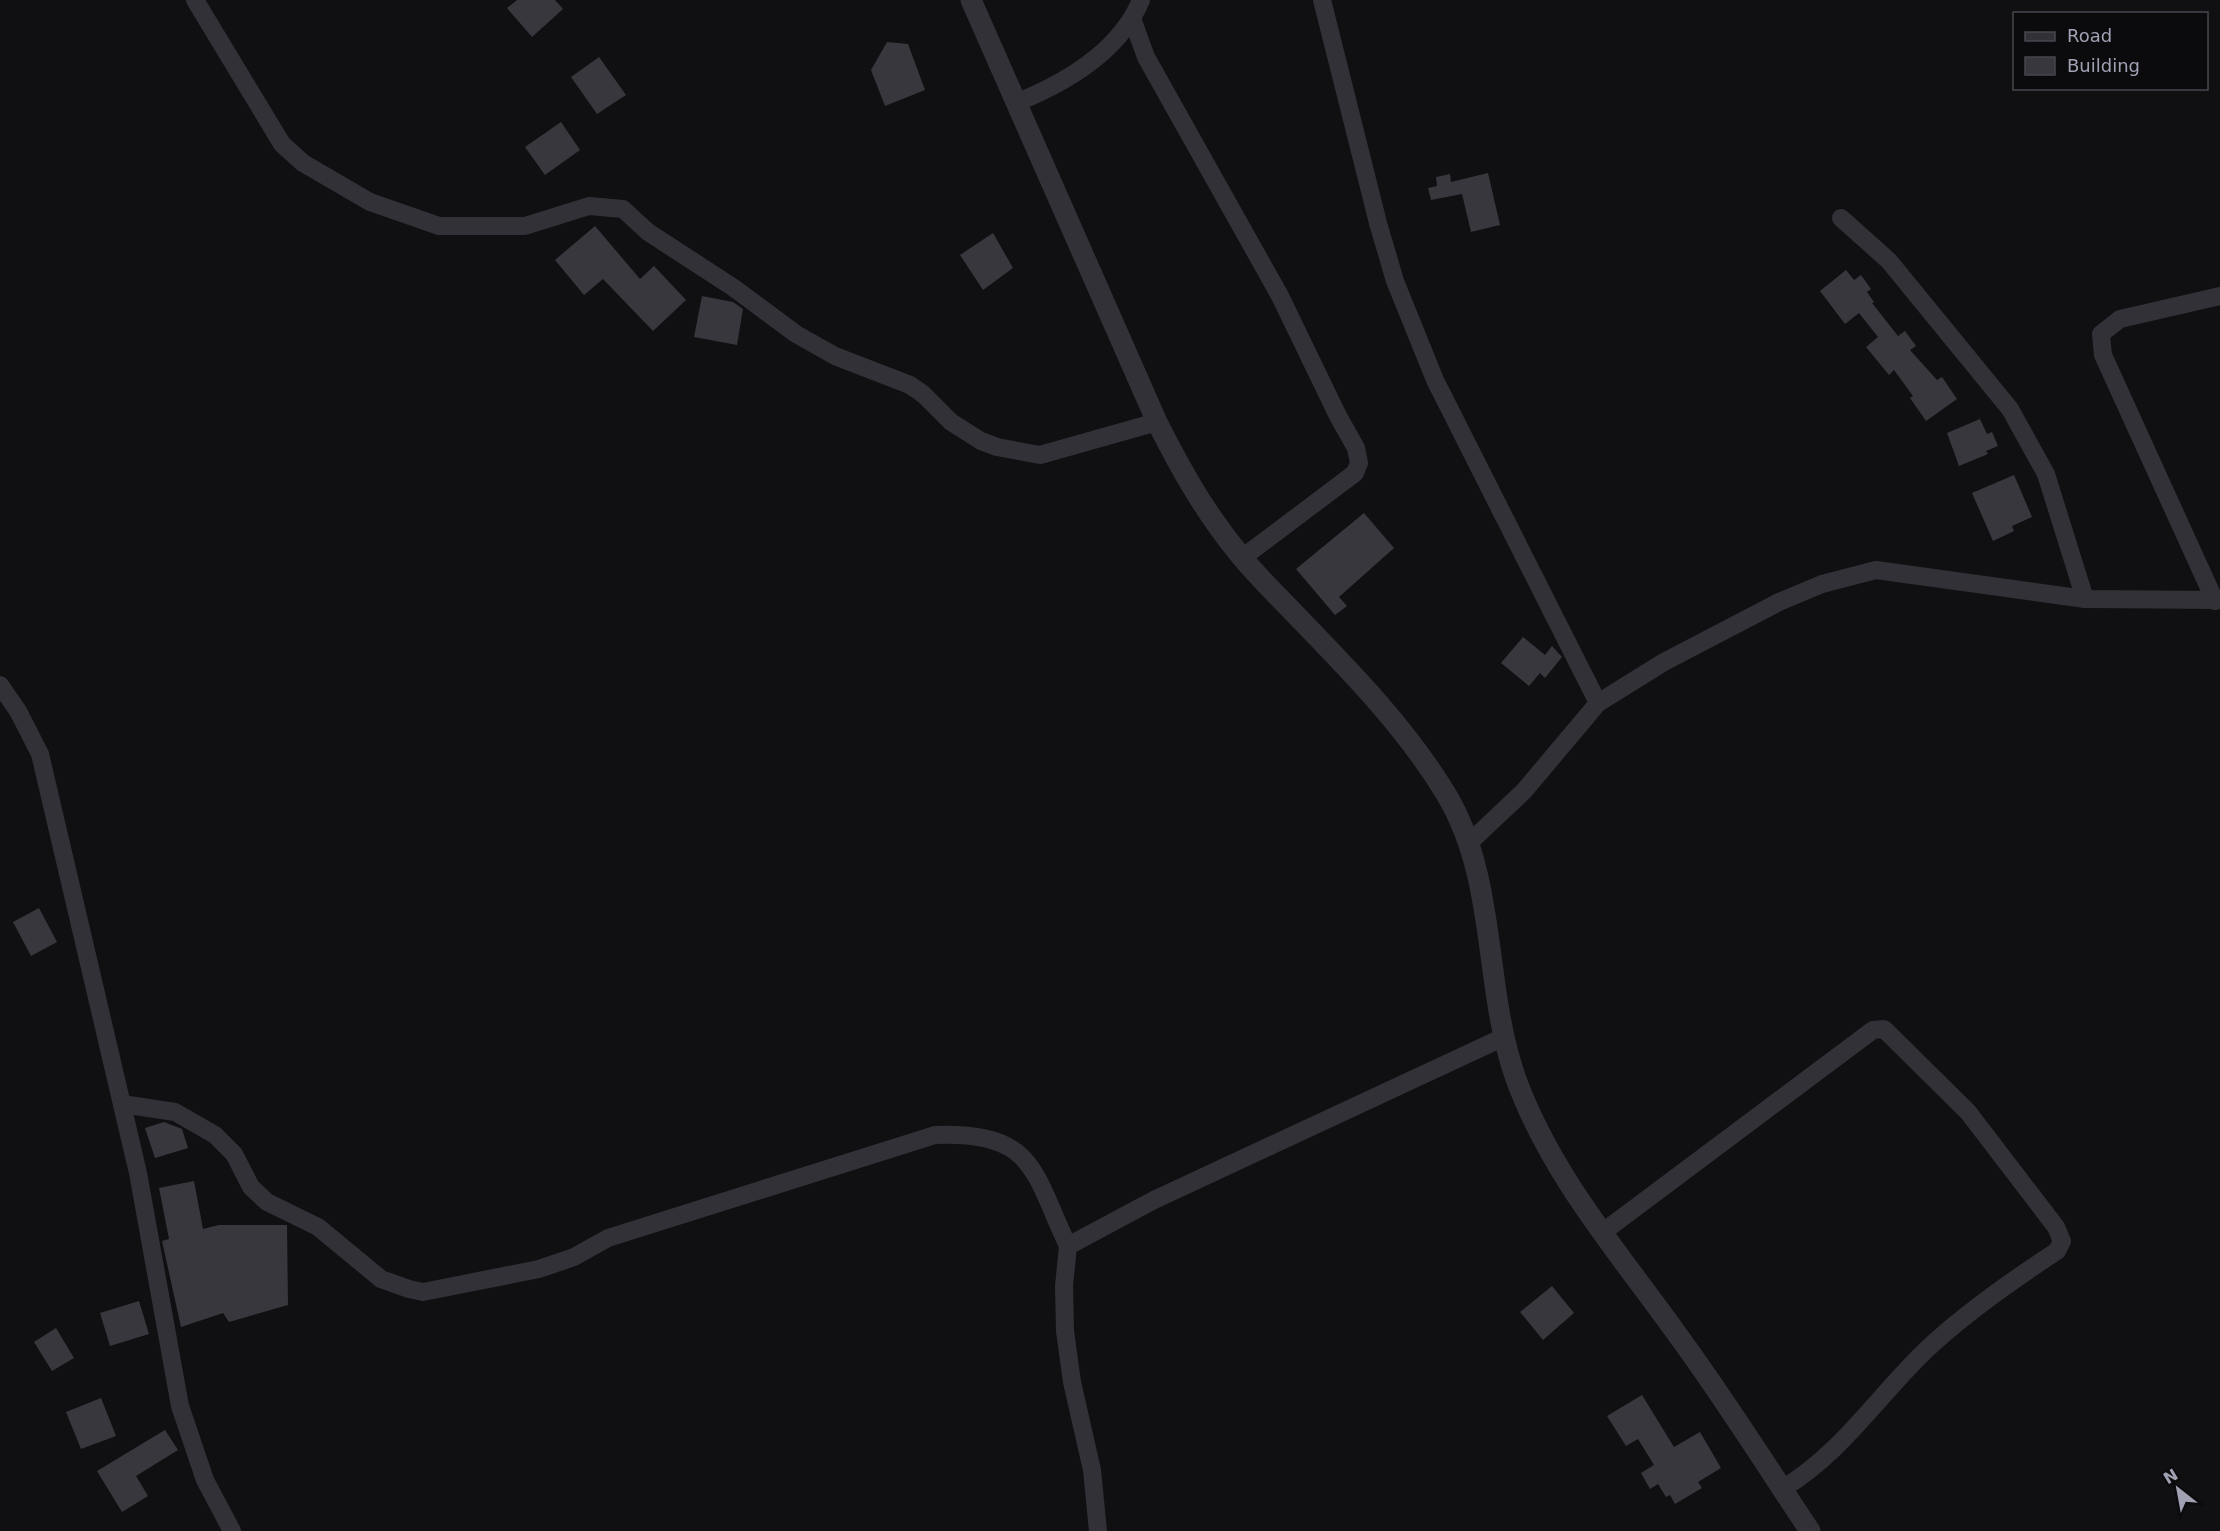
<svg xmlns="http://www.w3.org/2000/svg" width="2220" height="1531" viewBox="0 0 2220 1531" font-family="'DejaVu Sans',sans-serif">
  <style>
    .building { fill: #38373d }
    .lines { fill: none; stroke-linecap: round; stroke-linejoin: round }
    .minor { stroke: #313137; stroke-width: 18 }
    .tertiary { stroke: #313137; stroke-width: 21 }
  </style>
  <rect width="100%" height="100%" fill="#101012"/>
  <g class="building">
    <path d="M517,0h38l8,9 -31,28 -25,-29z"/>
    <path d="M887,42l21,2 17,46 -40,16 -14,-36z"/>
    <path d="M599,57l27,38 -29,19 -26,-37z"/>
    <path d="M561,122l19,28 -35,25 -20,-28z"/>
    <path d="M1488,173l12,52 -29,7 -9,-38 -31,6 -3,-12 9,-2 -1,-9 14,-3 1,8z"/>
    <path d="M595,226l45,53 14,-13 32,34 -33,31 -50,-52 -19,16 -29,-35z"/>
    <path d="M993,233l20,35 -30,22 -23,-35z"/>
    <path d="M1846,270l8,10 7,-5 10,14 -4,3 7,10 -2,1 26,33 7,-5 11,15 -6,4 27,30 5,-3 15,22 -31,22 -16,-23 3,-2 -19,-26 -5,5 -23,-28 12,-10 -19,-24 -14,11 -25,-33z"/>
    <path d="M702,296l31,6 10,7 -6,36 -43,-8z"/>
    <path d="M1980,419l7,15 5,-2 6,14 -12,5 2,3 -29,12 -12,-33z"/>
    <path d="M2014,475l18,42 -20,9 2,5 -21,10 -21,-48z"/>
    <path d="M1364,513l30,35 -55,49 8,9 -12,9 -39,-46z"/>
    <path d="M1523,637l22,18 7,-9 10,11 -17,21 -5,-5 -11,13 -28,-23z"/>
    <path d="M39,908l18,34 -26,14 -18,-34z"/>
    <path d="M164,1122l18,7 6,19 -33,10 -10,-30z"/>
    <path d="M194,1181l9,48 16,-4h68l1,80 -59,17 -6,-9 -42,14 -19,-86 7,-2 -10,-51z"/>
    <path d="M1552,1286l22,27 -31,27 -23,-28z"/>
    <path d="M139,1301l10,33 -39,12 -10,-33z"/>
    <path d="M56,1328l18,30 -22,13 -18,-29z"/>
    <path d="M1642,1395l32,52 26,-15 21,36 -23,14 4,6 -27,16 -5,-9 -4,2 -8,-13 -8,5 -9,-16 13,-8 -16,-26 -12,7 -19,-30z"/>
    <path d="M101,1398l15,38 -35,13 -15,-37z"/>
    <path d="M165,1430l13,20 -42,26 12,20 -26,16 -25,-41z"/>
  </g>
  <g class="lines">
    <g class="minor">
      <path d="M195,0l87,144 21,19 67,39 69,24h86l64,-20 34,3 25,23 86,56 62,46 39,22 75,29 13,9 28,28 30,19 16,6 43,8 117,-33"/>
      <path d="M1322,0l56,223 17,58 40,99 163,323"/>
      <path d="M1133,21l13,36 134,239 58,120 18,32 3,15 -4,10 -113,85"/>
      <path d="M1018,102c49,-20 102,-51 123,-102"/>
      <path d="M1841,218l48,43 121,148 36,65 39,125"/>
      <path d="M2215,601l-112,-246 -2,-21 19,-15 100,-23"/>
      <path d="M0,685l18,26 22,43 98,419 42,233 25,74 27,51"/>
      <path d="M1470,842l54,-51 74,-88 66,-41 115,-60 43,-18 54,-14 209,29 135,1"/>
      <path d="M122,1104l53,8 40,23 19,19 17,33 16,15 51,25 63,52 28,10 14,3 116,-23 35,-12 34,-19 327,-103c99,-3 97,34 133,111"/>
      <path d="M1603,1232l270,-202 11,-1 84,83 88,115 6,14 -5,10c-46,30 -92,62 -131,99 -49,47 -85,104 -144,139"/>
      <path d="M1098,1531l-6,-61 -20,-88 -7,-51 -1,-45 4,-40 86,-46 350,-163"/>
    </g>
    <path class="tertiary" d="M971,0l186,422c24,48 49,92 83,133 17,21 36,39 54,58 55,57 111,113 152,181 52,86 37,193 70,285 35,96 103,174 161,255 47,64 89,131 133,197"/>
  </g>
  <rect x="2013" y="12" width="195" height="78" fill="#0b0b0d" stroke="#474750" stroke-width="1.5"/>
  <rect x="2025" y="32" width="30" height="9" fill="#313137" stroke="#474750" stroke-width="1.5"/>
  <text x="2067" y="42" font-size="18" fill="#a0a2b4">Road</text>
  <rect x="2025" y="57" width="30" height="18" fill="#38373d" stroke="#474750" stroke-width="1.5"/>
  <text x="2067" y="72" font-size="18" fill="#a0a2b4">Building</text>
  <g transform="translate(2178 1489) rotate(329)" stroke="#0b0b0d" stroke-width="4.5" paint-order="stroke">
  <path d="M0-4.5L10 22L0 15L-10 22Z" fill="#a0a2b4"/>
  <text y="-9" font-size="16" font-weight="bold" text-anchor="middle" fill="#a0a2b4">N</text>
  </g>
</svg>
